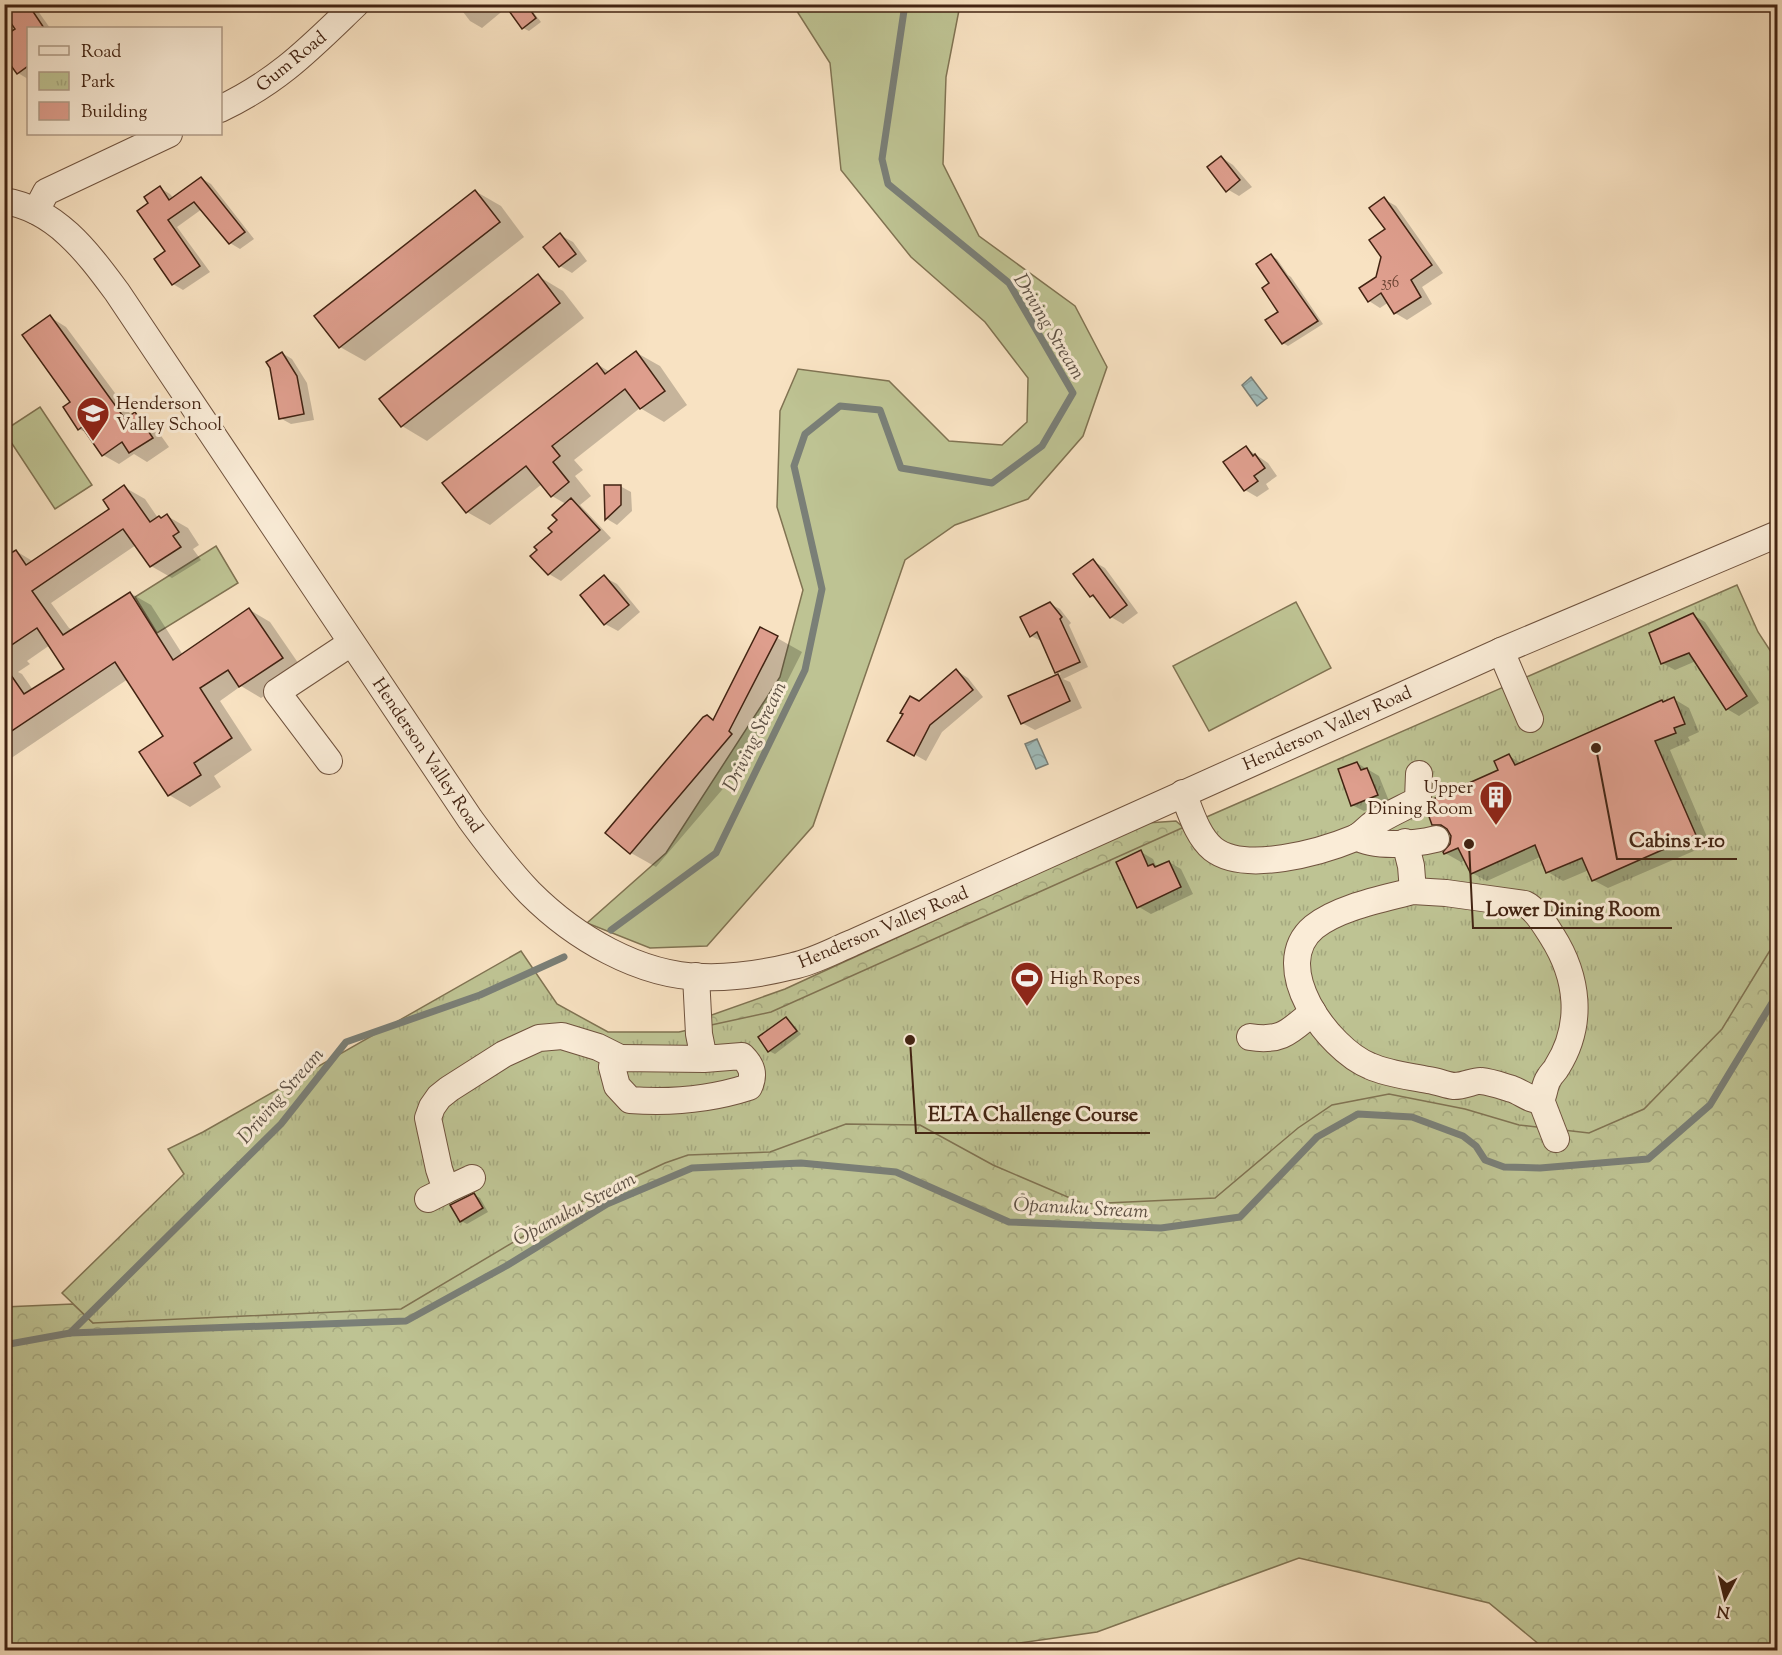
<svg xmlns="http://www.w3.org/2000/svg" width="1782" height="1655" viewBox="0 0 1782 1655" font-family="'Sorts Mill Goudy',serif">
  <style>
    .green { fill: #bec393; stroke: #807352; stroke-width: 1.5 }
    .forest { fill: url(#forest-crowns); stroke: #807352; stroke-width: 1.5 }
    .park { fill: url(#park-tufts); stroke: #807352; stroke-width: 1.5 }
    .water { fill: url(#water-waves); stroke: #7a7f77; stroke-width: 1.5 }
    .shadow { fill: #0003; fill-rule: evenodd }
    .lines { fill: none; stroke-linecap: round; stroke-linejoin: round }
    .stream { stroke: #7a7f77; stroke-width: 7 }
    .building { fill: #de9e8d; stroke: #422312; stroke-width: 1.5 }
    .minor-casing { stroke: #70533e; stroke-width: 28 }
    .minor { stroke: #faecd7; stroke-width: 26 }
    .labels { text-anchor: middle; stroke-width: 6; stroke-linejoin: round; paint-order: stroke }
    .number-label { font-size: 15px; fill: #694231 }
    .street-label { font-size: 18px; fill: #422312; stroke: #faecd7 }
    .poi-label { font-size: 18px; fill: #422312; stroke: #faecd7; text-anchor: start }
    .water-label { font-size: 20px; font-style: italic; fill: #5e5145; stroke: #faecd7 }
    .leader { fill: none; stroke: #422312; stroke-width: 2 }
    .callout-dot { fill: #422312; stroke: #faecd7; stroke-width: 2 }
    .callout-label { font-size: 20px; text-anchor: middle; font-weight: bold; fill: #422312; stroke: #faecd7; stroke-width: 6; stroke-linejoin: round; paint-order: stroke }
  </style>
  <defs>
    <pattern id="forest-crowns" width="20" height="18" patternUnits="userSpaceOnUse" patternTransform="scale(1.5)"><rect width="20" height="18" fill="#bec393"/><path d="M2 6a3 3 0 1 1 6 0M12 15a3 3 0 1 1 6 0" fill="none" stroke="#a4a77e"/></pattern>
    <pattern id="park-tufts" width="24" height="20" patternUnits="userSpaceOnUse" patternTransform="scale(1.5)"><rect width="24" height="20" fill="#bec393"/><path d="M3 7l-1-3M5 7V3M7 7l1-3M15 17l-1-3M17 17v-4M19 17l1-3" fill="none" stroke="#a4a77e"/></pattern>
    <pattern id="water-waves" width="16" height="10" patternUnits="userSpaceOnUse" patternTransform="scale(1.5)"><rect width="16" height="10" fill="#a0bcbb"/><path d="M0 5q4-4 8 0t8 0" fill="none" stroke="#8ba1a0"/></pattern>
  </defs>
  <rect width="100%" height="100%" fill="#f8e2c2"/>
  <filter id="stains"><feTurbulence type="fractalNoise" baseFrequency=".00333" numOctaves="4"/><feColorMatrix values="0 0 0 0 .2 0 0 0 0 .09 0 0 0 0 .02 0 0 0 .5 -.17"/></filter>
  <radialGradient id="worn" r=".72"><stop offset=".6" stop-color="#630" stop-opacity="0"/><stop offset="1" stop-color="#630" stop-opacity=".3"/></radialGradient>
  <g class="green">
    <path d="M793,5h167l-14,72 -3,87 36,72 96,70 32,61 -24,69 -55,63 -73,26 -50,35 -92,266 -106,120 -57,2 -63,-25 79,-70 114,-176 23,-87 -26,-83 3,-96 18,-42 91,12 60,60 53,4 25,-23 1,-44 -43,-56 -74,-65 -70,-87 -11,-107z"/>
    <path d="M40,407l52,78 -37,24 -50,-76v-3z"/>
    <path d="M216,546l22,37 -81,50 -22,-36z"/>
    <path d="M1296,602l35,66 -122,63 -36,-65z"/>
  </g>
  <g class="forest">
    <path d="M1176,821l9,8 -119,109 -358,92 -2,-13 79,-28 362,-166z"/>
    <path d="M1777,860v790h-231l-57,-47 -190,-45 -202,74 -126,18h-966l-1,-343 69,-3 20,19 401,-136z"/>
  </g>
  <path class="park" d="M1737,585l21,47 19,29v281l-8,10 -47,77 -78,80 -55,24 -70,-8 -54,-16 -76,-15 -57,11 -34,23 -83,70 -131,6 -91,-39 -73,-40 -74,-1 -76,28 -82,3 -23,8 -84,39 -180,107 -308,14 -31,-30 122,-119 -16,-25 35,-17 318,-181 36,53 51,28h71l92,-20 440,-197z"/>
  <g class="water">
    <path d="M1251,377l16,21 -10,8 -15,-21z"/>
    <path d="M1037,739l11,25 -12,5 -11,-25z"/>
  </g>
  <g class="shadow">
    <path d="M6,4h27l17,24h-22v51l-10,-6 -1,-44z"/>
    <path d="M457,4h54l-29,24 -12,-7z"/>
    <path d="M525,4l5,4 11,14 -12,9 -6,-3z"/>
    <path d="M1221,157l12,8 19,22 -13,9 -12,-7z"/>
    <path d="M201,178l10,6 43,55 -14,10 -10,-6 -28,-34 -25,18 33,45 -27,18 -10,-6 -6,-33 -17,-48 10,-15 10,6 4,5z"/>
    <path d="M475,191l26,15 23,31 -159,124 -25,-14z"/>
    <path d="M1384,199l12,7 47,67 -21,14 10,17 -25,16 -12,-7 -6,-11 -9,6 -11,-7 9,-23 9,-49z"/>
    <path d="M560,235l13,7 14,19 -15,12 -12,-7z"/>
    <path d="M1271,256l6,3 11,16 3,2 32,47 -35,22 -5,-3 -3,-31 -8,-29z"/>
    <path d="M538,276l25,15 21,27 -157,123 -25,-15z"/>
    <path d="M50,317l16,10 66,89 3,-2 17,9 17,24 -22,15 -13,-8 -15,10 -16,-9 -14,-21 -10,-5z"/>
    <path d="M282,353l10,6 15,24 7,37 -23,4 -11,-6z"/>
    <path d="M637,353l23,13 27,39 -23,17 -24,-14 -66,52 9,10 -8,6 16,20 -11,9 31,33 -50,43 -12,-7 5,-42 12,-28 -14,-8 -10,-12 -52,41 -23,-13 130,-148 13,8z"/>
    <path d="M4,355l7,10 -7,5z"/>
    <path d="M1246,448l22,15 9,13 -11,8 3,5 -12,8 -12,-7z"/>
    <path d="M620,486l11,6 1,19 -15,14 -10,-6 -1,-32z"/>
    <path d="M124,487l21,12 13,19 4,1 5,-3 21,12 11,17 -6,4 8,11 -29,18 -21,-12 -15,-21 -85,58 18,25 4,2 57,-37 21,12 32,50 67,-45 20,12 33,48 -42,28 -20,-12 -21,15 32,49 -38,26 7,11 -31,20 -21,-12 -28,-42 24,-17 -37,-57 -124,84v-154l12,-58 18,11 77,-53zM50,645l16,24 -33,21 -11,-16 -4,-2 12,-8 -3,-3z"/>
    <path d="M1093,561l12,7 33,45 -15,11 -12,-7 -12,-17 -8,-4z"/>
    <path d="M604,577l13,7 23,28 -22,19 -13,-7z"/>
    <path d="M1050,604l10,5 11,14 -2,2 19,42 -25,12 7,3 12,26 -47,22 -13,-7 -12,-26 51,-23 -4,-2 -15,-32 -1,1 -10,-5z"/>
    <path d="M1693,615l12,7 54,81 -20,13 -12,-7 -31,-48 -21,9 -13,-7z"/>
    <path d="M761,629l41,23 -48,95 3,2 -101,118 -25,-14 83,-132z"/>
    <path d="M957,671l11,7 15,19 -41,35 -16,29 -37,-21 30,-37z"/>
    <path d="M1674,699l15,9 10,24 -11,5 2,4 -20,9 40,94 -102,44 -15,-8 -4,-10 -26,11 -15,-9 -8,-15 -53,24 -15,-8 -6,-13 -5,2 -16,-9 6,-8 1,-10 -19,-11 67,-53 9,-15 12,7z"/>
    <path d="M1357,763l22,13 10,25 -25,10 -12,-6z"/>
    <path d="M1141,852l12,7 4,9 12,-6 12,7 12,25 -42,20 -12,-7z"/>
    <path d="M786,1018l5,4 10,12 -26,20 -6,-3z"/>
    <path d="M474,1195l6,3 8,14 -21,12 -6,-3z"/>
  </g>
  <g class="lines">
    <g class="stream">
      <path d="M611,930l105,-77 89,-183 17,-81 -28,-123 11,-32 35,-28 40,4 21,58 91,15 50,-37 31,-53 -64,-110 -121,-99 -6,-25 23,-155"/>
      <path d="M70,1333l211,-209 65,-82 134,-47 84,-38"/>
      <path d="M4,1345l66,-12 336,-12 100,-55 101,-62 85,-36 109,-5 95,9 113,50 152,6 79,-11 77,-80 41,-23 54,3 51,19 13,10 9,14 19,7 36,1 108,-9 62,-54 68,-112"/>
    </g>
  </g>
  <g class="building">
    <path d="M4,4h24l16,24h-16v38l-11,8 -13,-18v-20l11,-7 -11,-16z"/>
    <path d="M504,4h22l10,14 -14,11z"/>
    <path d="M1221,156l19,24 -14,12 -19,-25z"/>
    <path d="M201,177l44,55 -16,12 -35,-42 -26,18 32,46 -28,19 -18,-26 11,-8 -28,-40 11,-8 -4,-6 16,-11 9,14z"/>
    <path d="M475,190l25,32 -161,126 -25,-32z"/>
    <path d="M1384,197l48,68 -21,15 10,17 -27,17 -13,-21 -13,9 -9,-14 17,-11 5,-20 -12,-17 16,-11 -16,-21z"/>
    <path d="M560,233l16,21 -17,13 -16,-20z"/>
    <path d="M1271,254l47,67 -36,23 -17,-24 13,-8 -16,-24 7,-5 -13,-19z"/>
    <path d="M538,274l22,29 -159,124 -22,-28z"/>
    <path d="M50,315l75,104 10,-7 18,26 -24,15 -7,-11 -20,14 -20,-29 -4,3 -15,-23 7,-5 -48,-67z"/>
    <path d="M636,351l29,40 -25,18 -15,-20 -73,57 8,10 -7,6 16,20 -18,15 -25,-31 -60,47 -24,-30 155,-120 8,11z"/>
    <path d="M282,352l15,24 7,38 -25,5 -9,-51 -4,-6z"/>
    <path d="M1246,446l7,10 2,-2 10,14 -11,8 4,5 -14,10 -21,-29z"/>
    <path d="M124,485l26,37 9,-6 2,2 6,-4 12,18 -6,4 8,11 -31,20 -27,-38 -91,62 31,44 67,-43 43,68 76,-52 34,50 -44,29 -11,-17 -28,18 32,50 -38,25 7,12 -33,21 -29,-44 24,-16 -48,-74 -111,74v-71l20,29 40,-25 -27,-41 -33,22v-93l12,-7 10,15 83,-56 -6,-9z"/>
    <path d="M604,485h17v20l-16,15z"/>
    <path d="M571,498l29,32 -52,45 -18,-19 7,-6 -3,-3 18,-15 -4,-4 9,-8 -5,-5z"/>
    <path d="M1093,559l34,46 -17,13 -17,-23 -3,2 -17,-23z"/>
    <path d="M604,575l25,30 -25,20 -24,-30z"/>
    <path d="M1050,602l12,15 -2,2 20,43 -25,11 -18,-41 -7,5 -10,-20z"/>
    <path d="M1693,613l54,83 -21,14 -37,-57 -28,11 -12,-31z"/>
    <path d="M760,627l18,9 -49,95 3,3 -102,120 -25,-21 98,-116 4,-2 6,5z"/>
    <path d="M956,669l17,21 -43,35 -16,31 -27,-15 16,-27 -3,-1 10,-17 9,5z"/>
    <path d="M1058,674l12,27 -49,23 -13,-28z"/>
    <path d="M1674,697l11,27 -11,4 2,5 -21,8 41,94 -104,46 -10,-23 -36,15 -11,-28 -64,29 -13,-26 -14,6 -1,-2 7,-8 1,-8 -4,-7 -6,-4h-9l-5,-14 4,-4 2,-8 65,-29 -4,-9 15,-7 6,11 147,-65 1,2z"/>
    <path d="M1357,762l4,8 6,-2 11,27 -27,11 -13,-37z"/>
    <path d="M1141,850l7,16 5,-2 2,3 14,-6 12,26 -44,21 -21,-46z"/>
    <path d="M786,1017l11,14 -29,21 -10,-15z"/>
    <path d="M474,1193l9,15 -23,14 -10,-17z"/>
  </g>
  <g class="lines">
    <defs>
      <g id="minor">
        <path d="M220,109c59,-28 90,-61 136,-105"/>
        <path d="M4,201c52,8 84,52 113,91l353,527c19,26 38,51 60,74 44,44 109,83 173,84 29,1 62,-4 90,-11 20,-4 40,-15 59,-23l649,-292 277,-117"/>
        <path d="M36,211l10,-19 123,-58"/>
        <path d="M1501,651l29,68"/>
        <path d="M329,761l-52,-69 74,-49"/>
        <path d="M1183,793c7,17 14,43 30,56 32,25 108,3 142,-11 7,-3 12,-10 18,-14 14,-9 30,-16 45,-24l1,-26"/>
        <path d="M1357,837c18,11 59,7 79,2"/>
        <path d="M1405,842l6,24 2,25"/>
        <path d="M1413,891l33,2 79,11c11,5 20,21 27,32 26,41 32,88 5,131 -2,4 -6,7 -8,11 -5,7 -4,15 -8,22 -10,1 -20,-8 -29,-11 -10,-3 -21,-7 -31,-8 -6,-1 -16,5 -27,5 -8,-1 -17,-5 -26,-6 -20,-4 -40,-6 -58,-14 -42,-17 -103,-100 -56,-139 25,-20 69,-28 99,-36z"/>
        <path d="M696,976l3,58 5,25 38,-3c10,10 13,18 7,31 -40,13 -78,16 -119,13l-13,-14 -5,-19 8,-9 84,1"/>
        <path d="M1250,1037c32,5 40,-6 63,-25"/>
        <path d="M1541,1100l15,39"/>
        <path d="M446,1190l26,-12"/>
        <path d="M428,1199l18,-9 -7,-21 -11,-51 4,-11 7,-10 10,-8 55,-35 35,-16 23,-2 36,11 22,11"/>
      </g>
    </defs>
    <use href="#minor" class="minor-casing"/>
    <use href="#minor" class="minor"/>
  </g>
  <defs>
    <symbol id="school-pin" viewBox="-11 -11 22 30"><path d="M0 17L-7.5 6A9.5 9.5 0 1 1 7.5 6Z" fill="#8f2418" stroke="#faecd7"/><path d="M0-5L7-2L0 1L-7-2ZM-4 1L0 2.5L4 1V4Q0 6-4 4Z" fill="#fff"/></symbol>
    <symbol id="building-pin" viewBox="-11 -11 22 30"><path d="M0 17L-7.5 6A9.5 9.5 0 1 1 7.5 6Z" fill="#8f2418" stroke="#faecd7"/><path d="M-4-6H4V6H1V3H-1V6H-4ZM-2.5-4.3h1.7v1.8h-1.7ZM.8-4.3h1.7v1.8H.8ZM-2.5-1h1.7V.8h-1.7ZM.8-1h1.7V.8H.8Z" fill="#fff"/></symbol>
    <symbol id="stadium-pin" viewBox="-11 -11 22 30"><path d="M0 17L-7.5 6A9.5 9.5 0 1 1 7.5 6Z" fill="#8f2418" stroke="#faecd7"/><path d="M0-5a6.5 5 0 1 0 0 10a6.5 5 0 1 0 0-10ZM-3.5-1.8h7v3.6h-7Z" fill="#fff"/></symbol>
  </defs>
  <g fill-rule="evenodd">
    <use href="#school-pin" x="74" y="394" width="38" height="52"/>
    <use href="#building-pin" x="1477" y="778" width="38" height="52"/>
    <use href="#stadium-pin" x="1008" y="959" width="38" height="52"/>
  </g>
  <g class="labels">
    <g class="number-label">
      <text x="1390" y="287">356</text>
    </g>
    <g class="street-label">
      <text transform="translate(291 61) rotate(-39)" y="6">Gum Road</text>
      <text transform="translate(1327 728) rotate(-24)" y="6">Henderson Valley Road</text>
      <text transform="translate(428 755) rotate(56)" y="6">Henderson Valley Road</text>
      <text transform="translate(883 927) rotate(-23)" y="6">Henderson Valley Road</text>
    </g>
    <g class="poi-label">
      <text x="116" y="409">Henderson<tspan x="116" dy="21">Valley School</tspan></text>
      <text x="1473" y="793" text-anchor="end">Upper<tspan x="1473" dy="21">Dining Room</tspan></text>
      <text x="1050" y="984">High Ropes</text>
    </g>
    <g class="water-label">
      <text transform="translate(1050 326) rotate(59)" y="7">Driving Stream</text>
      <text transform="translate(754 736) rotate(-64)" y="7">Driving Stream</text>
      <text transform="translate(280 1095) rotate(-49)" y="7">Driving Stream</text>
      <text transform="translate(1081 1207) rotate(3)" y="7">Ōpanuku Stream</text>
      <text transform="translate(574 1208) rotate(-28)" y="7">Ōpanuku Stream</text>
    </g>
  </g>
  <path class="leader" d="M1596 748L1617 859H1737M1469 844L1473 928H1672M910 1040L916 1133H1150"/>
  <g class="callout-dot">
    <circle cx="1596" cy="748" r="6"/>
    <circle cx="1469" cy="844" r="6"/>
    <circle cx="910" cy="1040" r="6"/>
  </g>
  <g class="callout-label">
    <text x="1677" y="847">Cabins 1-10</text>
    <text x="1573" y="916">Lower Dining Room</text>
    <text x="1033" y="1121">ELTA Challenge Course</text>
  </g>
  <rect width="1782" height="1655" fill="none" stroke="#f8e2c2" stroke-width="24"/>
  <rect x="6" y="6" width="1770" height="1643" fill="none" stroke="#422312" stroke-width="3"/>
  <rect x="12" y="12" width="1758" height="1631" fill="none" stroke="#422312" stroke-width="1.5"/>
  <rect x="27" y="27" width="195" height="108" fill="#faecd7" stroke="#b09c88" stroke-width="1.5"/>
  <rect x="39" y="46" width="30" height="9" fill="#faecd7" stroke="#b09c88" stroke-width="1.5"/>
  <text x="81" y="57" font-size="18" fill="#422312">Road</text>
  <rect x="39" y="72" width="30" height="18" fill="url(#park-tufts)" stroke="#b09c88" stroke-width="1.5"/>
  <text x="81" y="87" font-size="18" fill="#422312">Park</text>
  <rect x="39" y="102" width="30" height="18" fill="#de9e8d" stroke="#b09c88" stroke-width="1.5"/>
  <text x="81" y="117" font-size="18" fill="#422312">Building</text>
  <g transform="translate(1725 1598) rotate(187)" stroke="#faecd7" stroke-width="4.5" paint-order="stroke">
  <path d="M0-4.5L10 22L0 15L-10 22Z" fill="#422312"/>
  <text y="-9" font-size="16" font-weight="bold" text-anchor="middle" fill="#422312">N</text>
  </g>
  <rect width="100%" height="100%" filter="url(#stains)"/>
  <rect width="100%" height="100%" fill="url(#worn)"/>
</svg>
